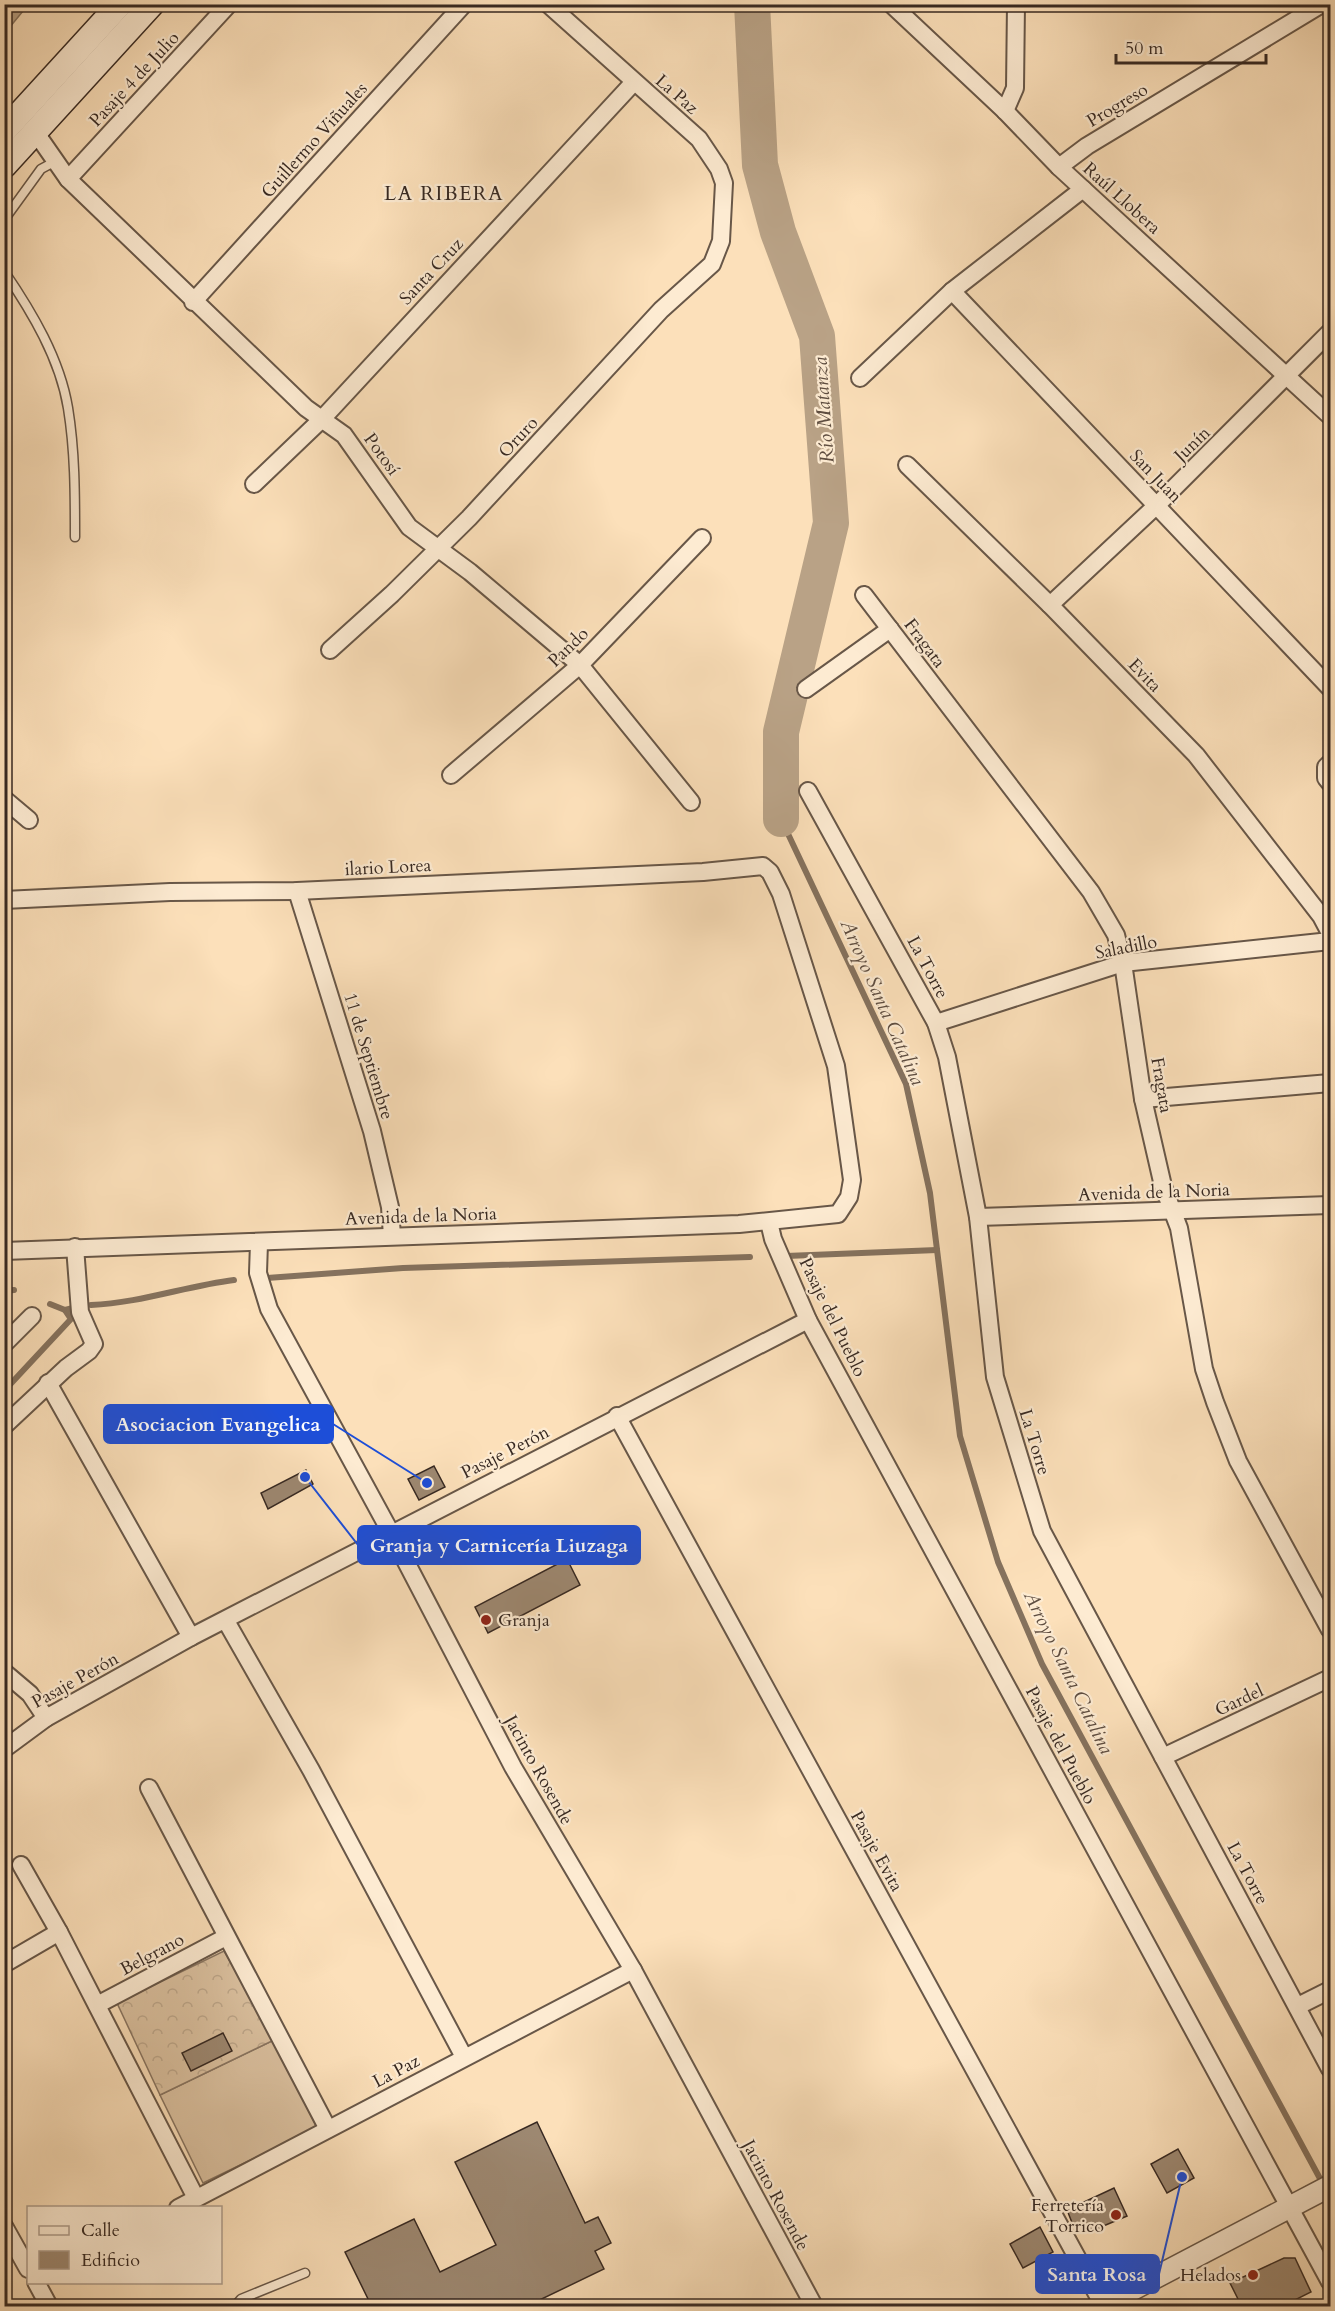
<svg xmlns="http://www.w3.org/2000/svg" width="1335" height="2311" viewBox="0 0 1335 2311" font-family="Cardo,serif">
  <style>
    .grass { fill: #dbc1a0; stroke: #897561; stroke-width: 1.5 }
    .forest { fill: url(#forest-crowns); stroke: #897561; stroke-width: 1.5 }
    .water { fill: #b9a286; stroke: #85725e; stroke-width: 1.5 }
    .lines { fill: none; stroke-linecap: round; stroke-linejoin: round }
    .stream { stroke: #85725e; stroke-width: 6 }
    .river { stroke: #b9a286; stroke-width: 36 }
    .building { fill: #9d8871; stroke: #372922; stroke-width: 1.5 }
    .service-casing { stroke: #685748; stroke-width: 11 }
    .minor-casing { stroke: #685748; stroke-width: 20 }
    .tertiary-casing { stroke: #685748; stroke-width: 24 }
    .secondary-casing { stroke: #372922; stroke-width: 27 }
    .service { stroke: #fdebd2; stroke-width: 8 }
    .minor { stroke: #fdebd2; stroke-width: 16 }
    .tertiary { stroke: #fdebd2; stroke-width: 21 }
    .secondary { stroke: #fdebd2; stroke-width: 24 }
    .poi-dot { fill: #8f2418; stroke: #fdebd2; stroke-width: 2 }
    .labels { text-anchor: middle; stroke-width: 4.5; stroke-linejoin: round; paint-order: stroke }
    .street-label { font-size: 18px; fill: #372922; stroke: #fdebd2 }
    .poi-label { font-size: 18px; fill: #372922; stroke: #fdebd2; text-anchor: end }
    .neighbourhood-label { font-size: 20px; letter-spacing: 1.5px; fill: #372922; stroke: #fdebd2 }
    .water-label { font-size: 20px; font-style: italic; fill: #5e4d40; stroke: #fdebd2 }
    .leader { fill: none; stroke: #1d4ed8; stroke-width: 2 }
    .callout-dot { fill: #1d4ed8; stroke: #fdebd2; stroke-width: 2 }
    .callout { fill: #1d4ed8; stroke: #1d4ed8; stroke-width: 2 }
    .callout-label { font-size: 20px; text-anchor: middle; font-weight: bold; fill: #fff }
  </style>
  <defs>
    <pattern id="forest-crowns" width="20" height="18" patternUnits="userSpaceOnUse" patternTransform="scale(1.5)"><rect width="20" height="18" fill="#dbc1a0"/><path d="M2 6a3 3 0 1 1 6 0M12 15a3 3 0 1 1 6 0" fill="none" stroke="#bda68a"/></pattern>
  </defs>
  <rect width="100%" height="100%" fill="#fce0ba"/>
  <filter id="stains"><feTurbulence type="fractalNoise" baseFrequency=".00333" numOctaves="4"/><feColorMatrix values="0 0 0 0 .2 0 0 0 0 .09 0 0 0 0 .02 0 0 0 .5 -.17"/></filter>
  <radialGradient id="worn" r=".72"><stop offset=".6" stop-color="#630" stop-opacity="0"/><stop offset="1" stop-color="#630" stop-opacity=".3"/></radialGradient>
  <path class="grass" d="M274,2040l43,88 -114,55 -43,-88z"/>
  <path class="forest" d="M224,1951l50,89 -114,55 -43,-92z"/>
  <path class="water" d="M5,4l23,1 -23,28 -1,-28z"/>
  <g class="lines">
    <g class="stream">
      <path d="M781,819l125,265 24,109 30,243 38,126 44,102 282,522"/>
      <path d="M786,1256l151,-6"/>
      <path d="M267,1278l136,-10 347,-11"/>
      <path d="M4,1291l10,-1"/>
      <path d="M50,1304l15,6"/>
      <path d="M91,1305c49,-2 95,-19 143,-25"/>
      <path d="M4,1391l67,-72 -6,-9 8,-2"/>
    </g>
    <path class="river" d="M752,4l8,161 18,67 39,104 14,187 -50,209v87"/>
  </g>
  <g class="building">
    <path d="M434,1466l11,21 -26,13 -11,-21z"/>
    <path d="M306,1470l7,14 -45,25 -7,-16z"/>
    <path d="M567,1559l13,26 -92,48 -13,-26z"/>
    <path d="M223,2033l9,18 -41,20 -9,-18z"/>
    <path d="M537,2122l48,101 13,-6 13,26 -16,8 9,18 -79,38h-153l-27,-55 69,-33 26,53 56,-27 -41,-83z"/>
    <path d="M1178,2149l16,29 -27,15 -16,-29z"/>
    <path d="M1114,2188l13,28 -33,14 -21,-5 -6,-15z"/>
    <path d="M1040,2227l13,25 -30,16 -13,-24z"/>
    <path d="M1284,2258h11l16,34 -30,15h-39l-12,-24z"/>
  </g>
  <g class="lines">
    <defs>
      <g id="service">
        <path d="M4,220l37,-51 13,-7"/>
        <path d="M4,271c28,41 56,88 64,137 7,43 7,86 7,129"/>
        <path d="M235,2306l6,-7 64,-26"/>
      </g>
      <g id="minor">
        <path d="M891,4l114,107 54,56 271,249"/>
        <path d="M1005,111l10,-23 1,-84"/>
        <path d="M36,133l32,46 238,229 38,27 65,92 61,45 110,93 111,137"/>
        <path d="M1059,167l28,-21 235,-142"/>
        <path d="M68,179l161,-175"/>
        <path d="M952,291l378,397"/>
        <path d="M193,302l271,-298"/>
        <path d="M860,378l92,-87 131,-102"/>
        <path d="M907,465l143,140 146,150 125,161 9,17"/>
        <path d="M254,484l68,-65 312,-337"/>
        <path d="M864,595l227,297 25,43 7,28 20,136 20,87 16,42 25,141 11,33 23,59 92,169"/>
        <path d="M1050,605l107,-100 173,-173"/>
        <path d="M330,650l62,-56 77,-76 192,-208 51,-46 9,-23 3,-58 -5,-14 -20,-30 -151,-135"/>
        <path d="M806,689l84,-60"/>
        <path d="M1330,763l-4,4v11l4,5"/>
        <path d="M451,775l129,-110 122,-127"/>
        <path d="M808,791l128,232 11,34 31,160 17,160 47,154 288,538"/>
        <path d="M4,799l25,21"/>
        <path d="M297,891l75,240 18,76 2,29"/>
        <path d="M4,900l166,-8 127,-1 406,-19 60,-6 7,6 11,22 55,172 16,114 -3,17 -11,17 -99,10 -735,27"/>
        <path d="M936,1023l187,-60 207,-22"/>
        <path d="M1143,1099l187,-16"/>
        <path d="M978,1217l352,-12"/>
        <path d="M769,1222l4,17 35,81 522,962"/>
        <path d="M259,1243l-1,30 11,36 122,224 122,234 120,203 181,336"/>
        <path d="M4,1344l28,-28"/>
        <path d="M48,1383l143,254"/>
        <path d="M617,1416l486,889"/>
        <path d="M4,1426l62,-58 23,-17 5,-7 -14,-32 -5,-65"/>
        <path d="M226,1621l85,149 153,287"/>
        <path d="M4,1672l26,22 16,24"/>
        <path d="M4,1749l42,-31 145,-81 617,-317"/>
        <path d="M1163,1757l167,-79"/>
        <path d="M149,1788l179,341"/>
        <path d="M21,1865l38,67 137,266"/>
        <path d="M4,1964l55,-32"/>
        <path d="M97,2005l129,-68"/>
        <path d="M1298,2006l32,-16"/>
        <path d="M178,2208l455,-238"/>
        <path d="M4,2226l24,43"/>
        <path d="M36,2282l13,24"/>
      </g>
      <path id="tertiary" d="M1101,2306l229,-120"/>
      <g id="secondary">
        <path d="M4,131l116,-127"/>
        <path d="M4,166l148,-162"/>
      </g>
    </defs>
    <use href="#service" class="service-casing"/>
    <use href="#minor" class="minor-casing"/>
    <use href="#tertiary" class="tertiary-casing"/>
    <use href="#secondary" class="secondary-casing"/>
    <use href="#service" class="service"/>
    <use href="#minor" class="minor"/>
    <use href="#tertiary" class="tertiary"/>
    <use href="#secondary" class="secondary"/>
  </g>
  <g class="poi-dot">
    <circle cx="486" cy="1620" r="6"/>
    <circle cx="1116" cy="2215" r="6"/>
    <circle cx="1253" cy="2275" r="6"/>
  </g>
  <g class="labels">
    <g class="street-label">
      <text transform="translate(134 79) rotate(-47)" y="6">Pasaje 4 de Julio</text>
      <text transform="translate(677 94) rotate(41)" y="6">La Paz</text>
      <text transform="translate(1117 105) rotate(-31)" y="6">Progreso</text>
      <text transform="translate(314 140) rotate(-48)" y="6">Guillermo Viñuales</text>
      <text transform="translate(1122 198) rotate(42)" y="6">Raúl Llobera</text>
      <text transform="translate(431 271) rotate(-47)" y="6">Santa Cruz</text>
      <text transform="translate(518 437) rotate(-47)" y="6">Oruro</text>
      <text transform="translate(1192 444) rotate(-44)" y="6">Junín</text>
      <text transform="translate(382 454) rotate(54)" y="6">Potosí</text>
      <text transform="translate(1156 476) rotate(46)" y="6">San Juan</text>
      <text transform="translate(925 643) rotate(53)" y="6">Fragata</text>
      <text transform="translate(568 647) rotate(-44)" y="6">Pando</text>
      <text transform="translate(1145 675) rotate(46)" y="6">Evita</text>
      <text transform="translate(388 867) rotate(-3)" y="6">ilario Lorea</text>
      <text transform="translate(1126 947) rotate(-11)" y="6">Saladillo</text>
      <text transform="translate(928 967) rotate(62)" y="6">La Torre</text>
      <text transform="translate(369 1056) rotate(73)" y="6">11 de Septiembre</text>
      <text transform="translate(1162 1085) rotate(80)" y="6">Fragata</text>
      <text transform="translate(1154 1192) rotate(-2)" y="6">Avenida de la Noria</text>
      <text transform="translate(421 1216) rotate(-2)" y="6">Avenida de la Noria</text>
      <text transform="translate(833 1317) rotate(64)" y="6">Pasaje del Pueblo</text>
      <text transform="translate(1035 1442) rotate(73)" y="6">La Torre</text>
      <text transform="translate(505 1452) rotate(-27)" y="6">Pasaje Perón</text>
      <text transform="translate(75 1680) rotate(-29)" y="6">Pasaje Perón</text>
      <text transform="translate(1239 1700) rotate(-25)" y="6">Gardel</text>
      <text transform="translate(1061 1745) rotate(62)" y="6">Pasaje del Pueblo</text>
      <text transform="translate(539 1770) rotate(61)" y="6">Jacinto Rosende</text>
      <text transform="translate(877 1851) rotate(61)" y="6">Pasaje Evita</text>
      <text transform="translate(1248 1873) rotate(62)" y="6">La Torre</text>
      <text transform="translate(152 1954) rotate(-28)" y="6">Belgrano</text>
      <text transform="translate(396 2071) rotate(-28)" y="6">La Paz</text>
      <text transform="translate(776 2195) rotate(62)" y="6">Jacinto Rosende</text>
    </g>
    <g class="poi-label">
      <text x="498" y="1626" text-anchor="start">Granja</text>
      <text x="1104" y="2211">Ferretería<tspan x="1104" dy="21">Torrico</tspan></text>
      <text x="1241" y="2281">Helados</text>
    </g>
    <g class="neighbourhood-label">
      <text x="444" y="200">LA RIBERA</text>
    </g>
    <g class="water-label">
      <text transform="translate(823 410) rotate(-94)" y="7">Río Matanza</text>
      <text transform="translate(883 1002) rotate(66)" y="7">Arroyo Santa Catalina</text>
      <text transform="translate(1069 1672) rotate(64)" y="7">Arroyo Santa Catalina</text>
    </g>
  </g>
  <path class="leader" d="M427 1483L333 1424M305 1477L358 1545M1182 2177L1159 2274"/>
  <g class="callout-dot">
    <circle cx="427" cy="1483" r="6"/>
    <circle cx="305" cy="1477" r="6"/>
    <circle cx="1182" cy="2177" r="6"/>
  </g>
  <g class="callout">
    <rect x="104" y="1405" width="229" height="38" rx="6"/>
    <rect x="358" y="1526" width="282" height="38" rx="6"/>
    <rect x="1036" y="2255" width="123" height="38" rx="6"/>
  </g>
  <g class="callout-label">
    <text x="218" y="1431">Asociacion Evangelica</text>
    <text x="499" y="1552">Granja y Carnicería Liuzaga</text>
    <text x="1097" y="2281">Santa Rosa</text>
  </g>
  <rect width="1335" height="2311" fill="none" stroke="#fce0ba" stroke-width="24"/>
  <rect x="6" y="6" width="1323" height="2299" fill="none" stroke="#372922" stroke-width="3"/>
  <rect x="12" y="12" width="1311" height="2287" fill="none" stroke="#372922" stroke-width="1.5"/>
  <rect x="27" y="2206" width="195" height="78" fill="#fdebd2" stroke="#ae9d8c" stroke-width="1.5"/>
  <rect x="39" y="2226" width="30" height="9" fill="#fdebd2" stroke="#ae9d8c" stroke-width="1.5"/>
  <text x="81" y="2236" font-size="18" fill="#372922">Calle</text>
  <rect x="39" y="2251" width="30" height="18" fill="#9d8871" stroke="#ae9d8c" stroke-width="1.5"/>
  <text x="81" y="2266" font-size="18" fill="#372922">Edificio</text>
  <path d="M1116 54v9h150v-9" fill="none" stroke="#372922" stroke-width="3"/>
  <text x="1125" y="54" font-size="18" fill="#372922" stroke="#fdebd2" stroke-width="4.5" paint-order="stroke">50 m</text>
  <rect width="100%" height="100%" filter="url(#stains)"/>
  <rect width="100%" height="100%" fill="url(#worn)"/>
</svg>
